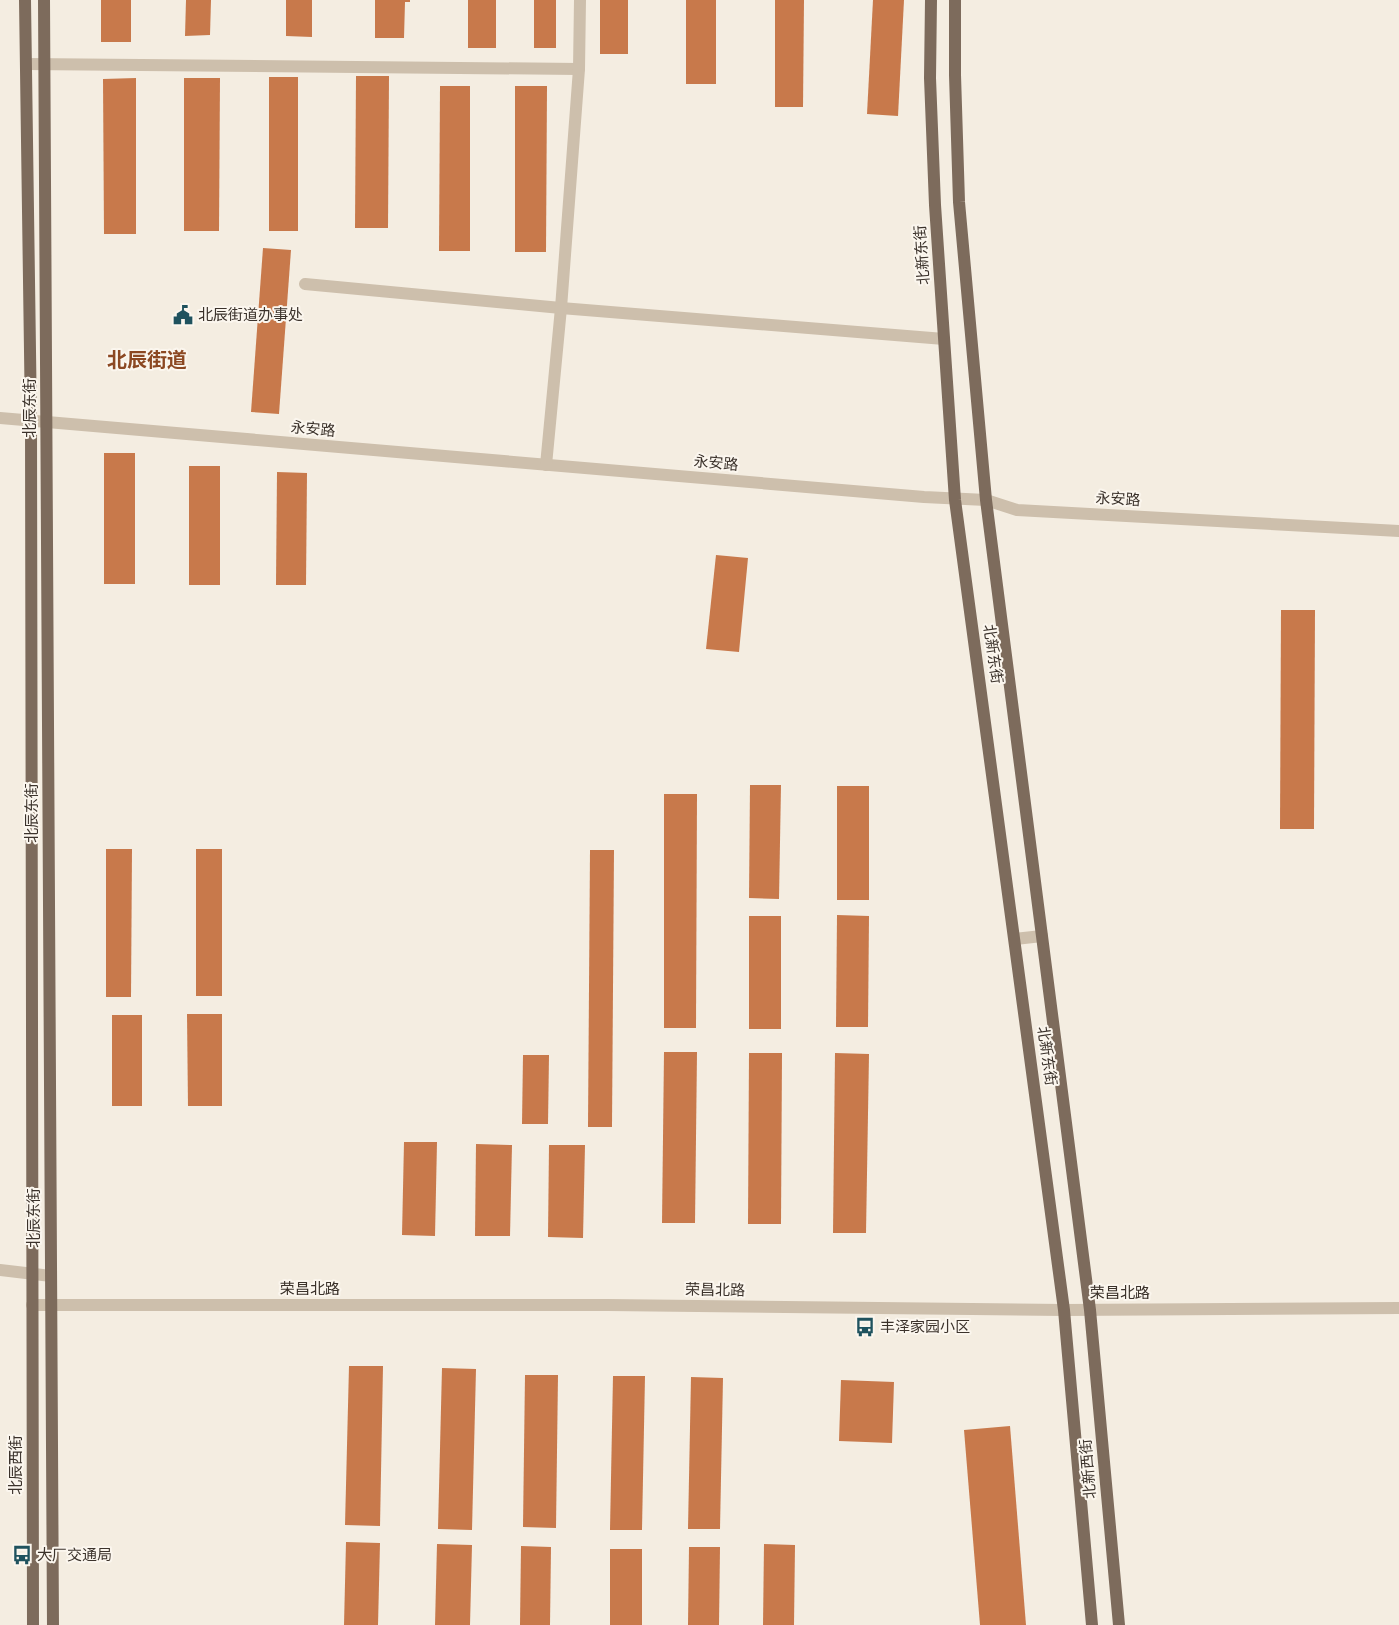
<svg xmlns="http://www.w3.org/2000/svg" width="1399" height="1625" viewBox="0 0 1399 1625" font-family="Rubik,'Noto Sans SC',sans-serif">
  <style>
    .building { fill: #c8794b }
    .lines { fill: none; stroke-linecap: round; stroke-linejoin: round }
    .minor { stroke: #cdbfac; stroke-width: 12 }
    .major { stroke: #7d6b5c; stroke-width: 12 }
    .labels { text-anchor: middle; stroke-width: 4; stroke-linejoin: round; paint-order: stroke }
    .street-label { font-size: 15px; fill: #3b322b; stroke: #fbf6ee }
    .poi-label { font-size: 15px; fill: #3b322b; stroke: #fbf6ee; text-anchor: start }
    .district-label { font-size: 20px; font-weight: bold; fill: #8c4822; stroke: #fbf6ee }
  </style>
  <rect width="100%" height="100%" fill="#f4ede1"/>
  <g class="building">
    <rect x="101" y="0" width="30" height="42"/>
    <path d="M186,0h25l-1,35 -25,1z"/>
    <path d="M286,0h26v37l-26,-1z"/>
    <path d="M375,0h35v2h-5l-1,36h-29z"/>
    <rect x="468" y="0" width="28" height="48"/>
    <rect x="534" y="0" width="22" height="48"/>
    <rect x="600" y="0" width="28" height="54"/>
    <rect x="686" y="0" width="30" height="84"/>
    <path d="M775,0h29l-1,107h-28z"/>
    <path d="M873,0h31l-6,116 -31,-2z"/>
    <path d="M356,76h33l-1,152h-33z"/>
    <rect x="269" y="77" width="29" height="154"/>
    <path d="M136,78v156h-32l-1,-155z"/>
    <path d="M184,78h36l-1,153h-35z"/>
    <path d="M440,86h30v165h-31z"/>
    <path d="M515,86h32l-1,166h-31z"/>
    <path d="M263,248l28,2 -12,164 -28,-2z"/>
    <rect x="104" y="453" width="31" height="131"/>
    <rect x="189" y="466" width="31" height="119"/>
    <path d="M277,472l30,1 -1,112h-30z"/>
    <path d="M716,555l32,3 -9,94 -33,-3z"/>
    <path d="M1281,610h34l-1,219h-34z"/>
    <path d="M750,785h31l-2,114 -30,-1z"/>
    <rect x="837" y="786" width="32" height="114"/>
    <path d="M664,794h33l-1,234h-32z"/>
    <path d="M106,849h26l-1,148h-25z"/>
    <rect x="196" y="849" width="26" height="147"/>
    <path d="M590,850h24l-2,277h-24z"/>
    <path d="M837,915l32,1 -1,111h-32z"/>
    <rect x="749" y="916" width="32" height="113"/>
    <path d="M187,1014h35v92h-34z"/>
    <rect x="112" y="1015" width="30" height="91"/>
    <path d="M664,1052h33l-2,171h-33z"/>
    <path d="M749,1053h33l-1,171h-33z"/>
    <path d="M835,1053l34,1 -3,179h-33z"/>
    <path d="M523,1055h26l-1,69h-26z"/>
    <path d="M404,1142h33l-2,94 -33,-1z"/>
    <path d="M476,1144l36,1 -2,91h-35z"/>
    <path d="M549,1145h36l-2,93 -35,-1z"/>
    <path d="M349,1366h34l-3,160 -35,-1z"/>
    <path d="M442,1368l34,1 -4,161 -34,-1z"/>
    <path d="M525,1375h33l-2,153 -33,-1z"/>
    <path d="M613,1376h32l-3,154h-32z"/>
    <path d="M691,1377l32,1 -3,151h-32z"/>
    <path d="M841,1380l53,2 -2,61 -53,-2z"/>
    <path d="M1010,1426l16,199h-46l-16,-195z"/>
    <path d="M346,1542l34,1 -2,82h-34z"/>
    <path d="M437,1544l35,1 -2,80h-35z"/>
    <path d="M764,1544l31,1 -1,80h-31z"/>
    <path d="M521,1546l30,1 -1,78h-30z"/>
    <path d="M689,1547h31l-1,78h-31z"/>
    <rect x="610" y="1549" width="32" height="76"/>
  </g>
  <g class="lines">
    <g class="minor">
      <path d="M26,64l553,5"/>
      <path d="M305,284l256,24 383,31"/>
      <path d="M0,418l924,79 62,3 31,10 382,21"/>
      <path d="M546,465l15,-157 18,-239 1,-69"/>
      <path d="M1015,939l27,-3"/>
      <path d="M0,1270l51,6"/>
      <path d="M32,1305h576l456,5 335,-2"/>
    </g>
    <g class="major">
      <path d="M25,0l6,421 2,1204"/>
      <path d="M44,0l9,1625"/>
      <path d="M931,0l-1,78 5,127 20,295 109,810 28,315"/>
      <path d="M955,0v75l4,127 27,298 104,810 29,315"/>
    </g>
  </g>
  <defs>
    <symbol id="civic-bare" viewBox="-9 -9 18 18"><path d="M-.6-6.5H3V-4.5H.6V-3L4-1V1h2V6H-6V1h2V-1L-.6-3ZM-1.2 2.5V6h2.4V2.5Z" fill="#1f525e" stroke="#fbf6ee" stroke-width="2.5" paint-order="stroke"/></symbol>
    <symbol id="bus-bare" viewBox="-9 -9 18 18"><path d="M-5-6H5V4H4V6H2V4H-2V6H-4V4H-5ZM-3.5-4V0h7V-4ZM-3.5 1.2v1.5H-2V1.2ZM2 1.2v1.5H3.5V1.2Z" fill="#1f525e" stroke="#fbf6ee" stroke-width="2.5" paint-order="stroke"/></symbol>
  </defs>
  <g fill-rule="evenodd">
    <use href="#civic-bare" x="169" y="301" width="28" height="28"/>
    <use href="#bus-bare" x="851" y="1313" width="28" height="28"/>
    <use href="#bus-bare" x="8" y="1541" width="28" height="28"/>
  </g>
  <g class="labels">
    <g class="street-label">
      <text transform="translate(922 255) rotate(-94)" y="5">北新东街</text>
      <text transform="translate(30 408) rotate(-90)" y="5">北辰东街</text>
      <text transform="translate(313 429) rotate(5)" y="5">永安路</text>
      <text transform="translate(716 463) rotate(5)" y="5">永安路</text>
      <text transform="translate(1118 499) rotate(3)" y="5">永安路</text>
      <text transform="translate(993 654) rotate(82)" y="5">北新东街</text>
      <text transform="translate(32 813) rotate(-90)" y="5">北辰东街</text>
      <text transform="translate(1047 1056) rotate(82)" y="5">北新东街</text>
      <text transform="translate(34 1218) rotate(-90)" y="5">北辰东街</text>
      <text x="310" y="1294">荣昌北路</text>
      <text transform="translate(715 1290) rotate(1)" y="5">荣昌北路</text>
      <text x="1120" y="1298">荣昌北路</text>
      <text transform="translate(16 1465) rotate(-90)" y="5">北辰西街</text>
      <text transform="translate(1088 1469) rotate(-95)" y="5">北新西街</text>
    </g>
    <g class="poi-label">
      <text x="198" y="320">北辰街道办事处</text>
      <text x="880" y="1332">丰泽家园小区</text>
      <text x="37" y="1560">大厂交通局</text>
    </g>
    <g class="district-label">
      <text x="147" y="367">北辰街道</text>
    </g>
  </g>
</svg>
